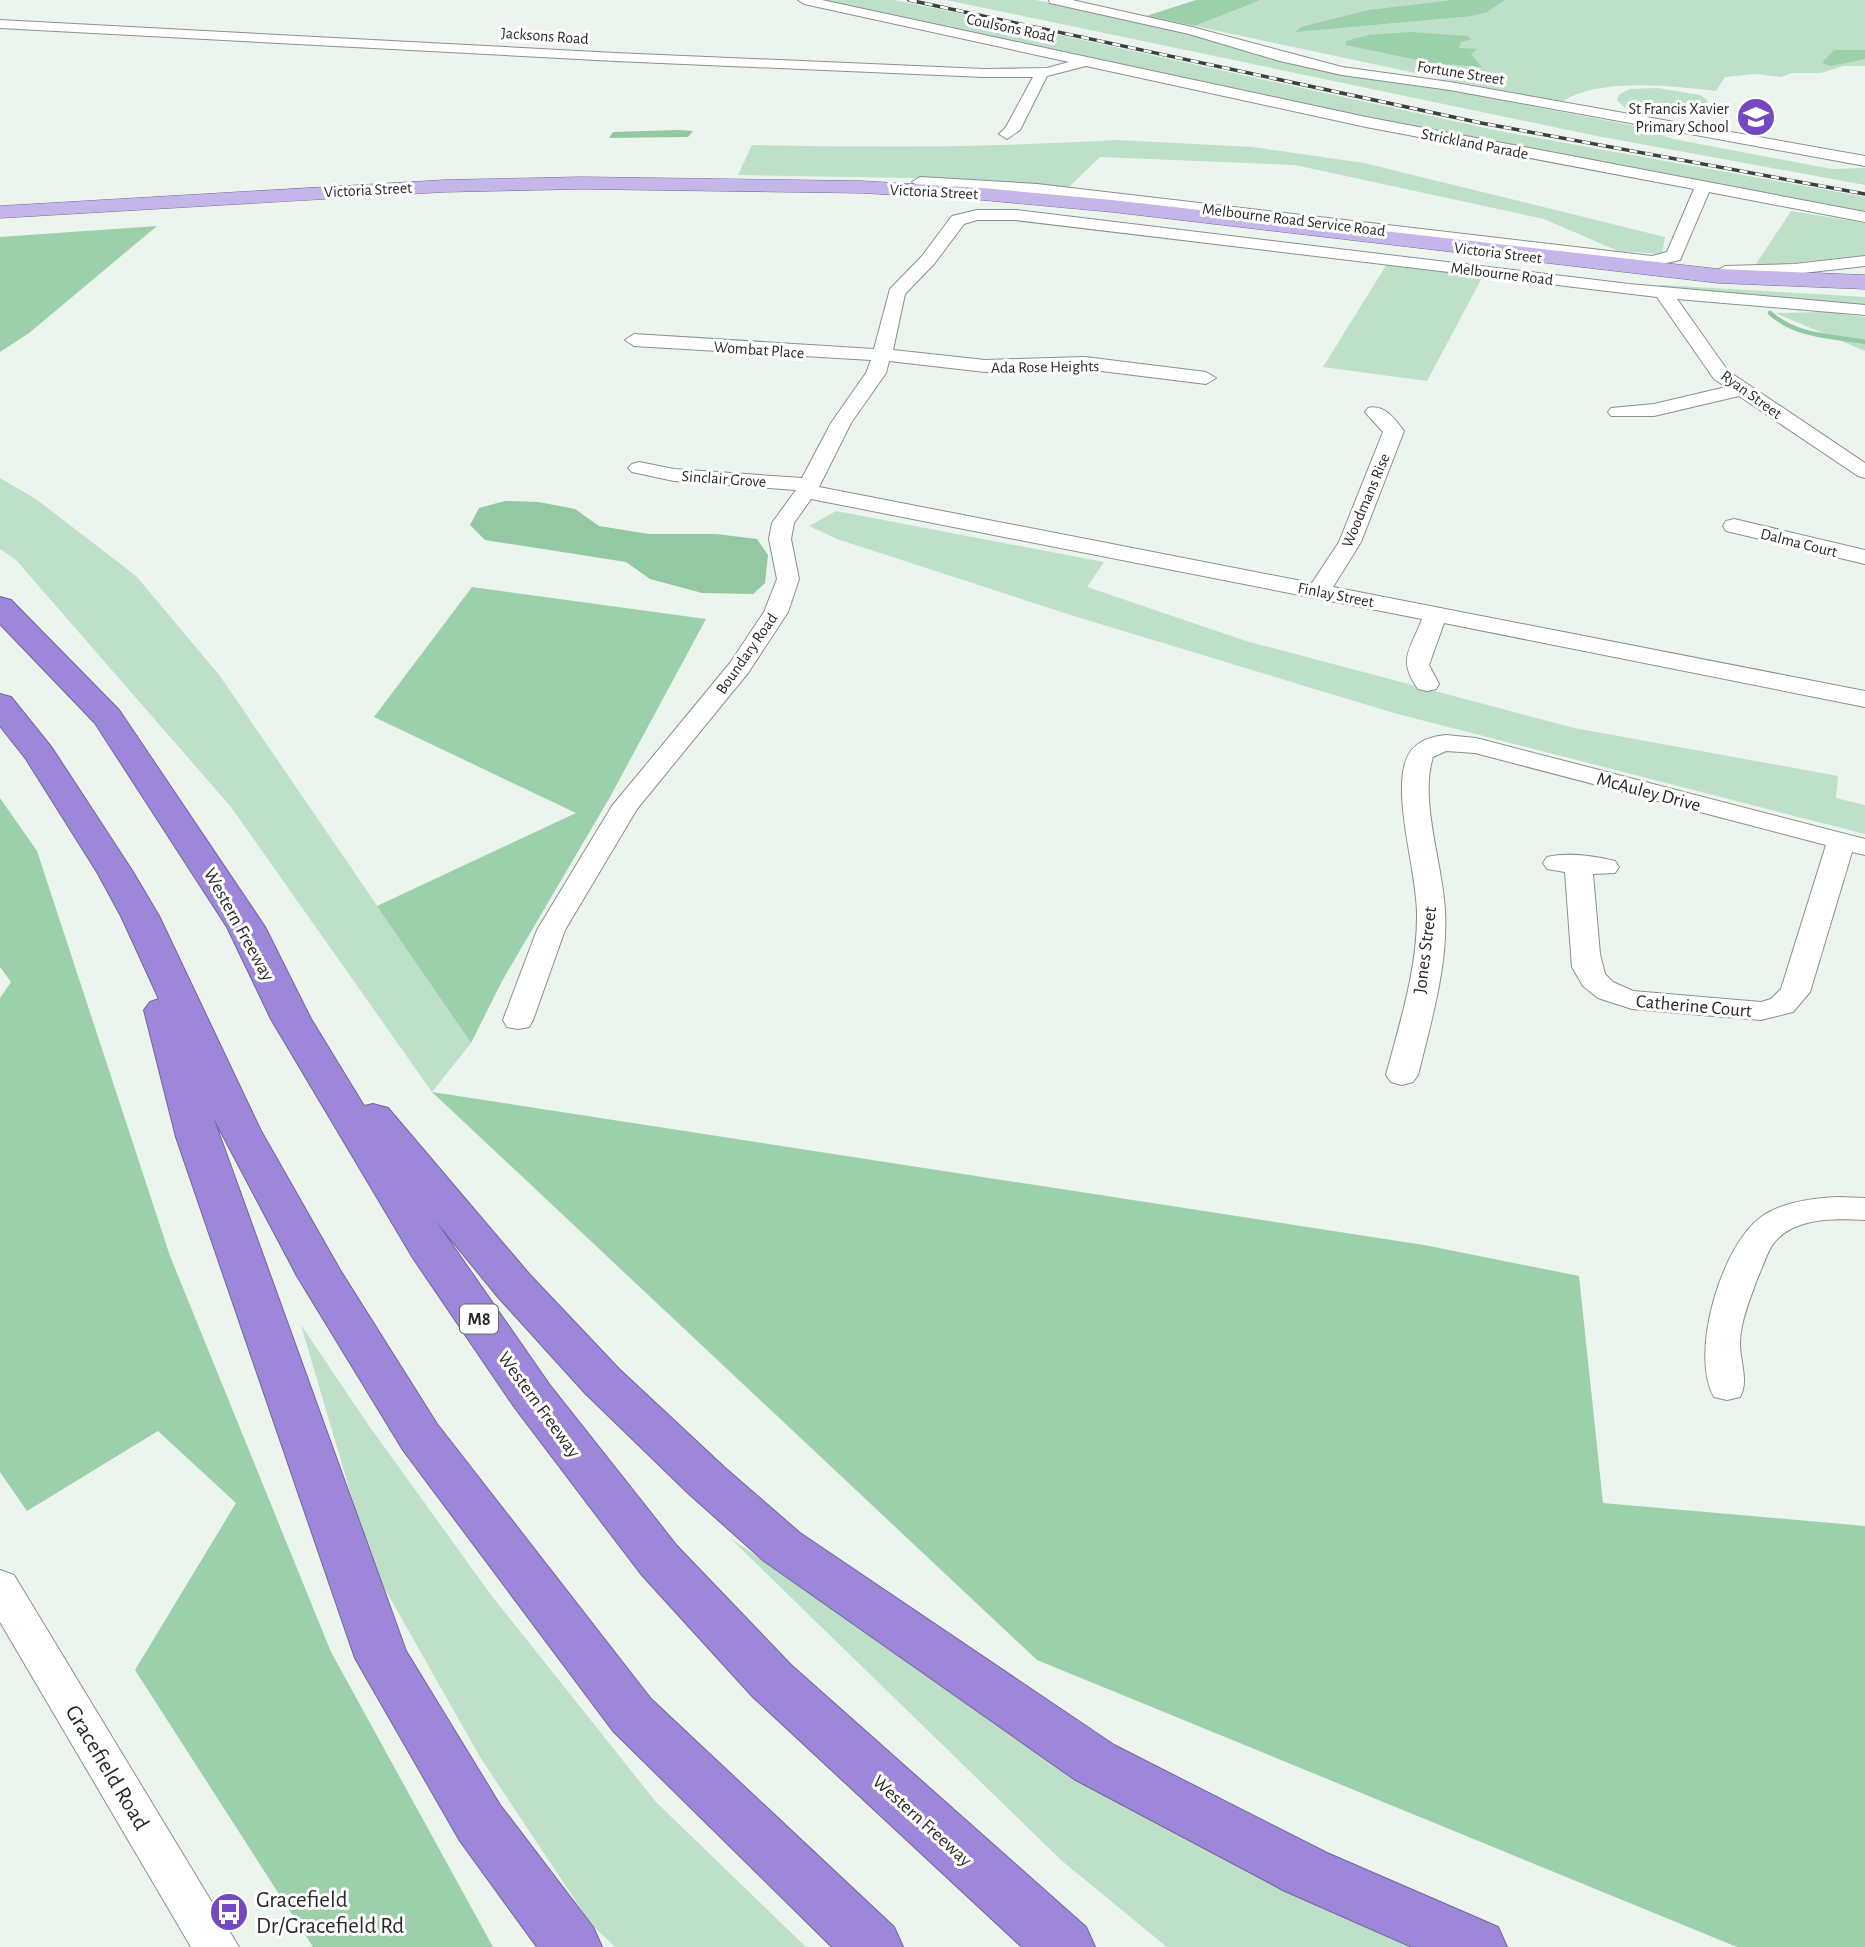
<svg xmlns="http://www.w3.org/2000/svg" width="1865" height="1947" viewBox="0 0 1865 1947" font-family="'Alegreya Sans',sans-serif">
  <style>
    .green { fill: #bedfc8 }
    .forest { fill: #9bd0ab }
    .water { fill: #93c8a3 }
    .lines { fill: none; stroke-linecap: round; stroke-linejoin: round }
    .stream { stroke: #93c8a3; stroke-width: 4.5 }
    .minor-casing { stroke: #89918b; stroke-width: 2 }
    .major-casing { stroke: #74669c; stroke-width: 1 }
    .highway-casing { stroke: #74669c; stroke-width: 2 }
    .minor { fill: #fff; fill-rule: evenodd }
    .major { fill: #c5b6e9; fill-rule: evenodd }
    .highway { fill: #9e86da; fill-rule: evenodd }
    .rail-casing { stroke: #3d413e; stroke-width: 3.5 }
    .rail { stroke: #fff; stroke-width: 2.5; stroke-dasharray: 8; stroke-linecap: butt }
    .labels { text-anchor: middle; stroke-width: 6; stroke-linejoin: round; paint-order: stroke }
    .far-street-label { font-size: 16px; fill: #272b28; stroke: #fff }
    .far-poi-label { font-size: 16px; fill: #272b28; stroke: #fff; text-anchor: end }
    .shield { fill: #fff; stroke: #686b68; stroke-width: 2 }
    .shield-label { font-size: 18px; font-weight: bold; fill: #272b28 }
    .street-label { font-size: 19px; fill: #272b28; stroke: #fff }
    .near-street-label { font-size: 23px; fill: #272b28; stroke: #fff }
    .near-poi-label { font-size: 23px; fill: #272b28; stroke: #fff; text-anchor: start }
  </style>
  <rect width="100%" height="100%" fill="#ecf4ee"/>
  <g class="green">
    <path d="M825,0h69l78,16 532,116 361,65v14c-349,-59 -694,-136 -1040,-211z"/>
    <path d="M946,0h90l141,30 69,21 394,76 33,12 159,30 33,-1v17l-268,-49z"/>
    <path d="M1261,0h604v66h-22l-22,7h-29l-11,4 -26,-3 -30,3 -9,14c-41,-5 -119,-14 -154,11l-109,-21 -258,-55z"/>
    <path d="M1657,88l43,7 7,5 1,7c-20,14 -78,14 -91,-8l3,-5 10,-5z"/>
    <path d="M1117,140l135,7 112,16 301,74 -3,17 -44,-3 -74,-32 -249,-54 -195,-8 -31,30 -152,-9 -179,-3 14,-30c122,3 243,2 365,-5z"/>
    <path d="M1791,211l74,12v32l-111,12z"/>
    <path d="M1387,264l96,12 -56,105 -104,-14z"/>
    <path d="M1662,285l203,12v9l-212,-19z"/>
    <path d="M1825,312l40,5v34l-90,-38z"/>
    <path d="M0,478l36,21 100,77 84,100 251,367 -39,49 -201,-285 -215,-247 -16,-11z"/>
    <path d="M836,511l268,51 -17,25 159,54 328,87 264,48 -2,22 29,7v29l-471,-121 -317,-96 -240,-78 -28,-13z"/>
    <path d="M301,1325l66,98 124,172 165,207 150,145h-191l-24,-23 -111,-167 -108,-191z"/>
    <path d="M730,1538l225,156 469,253h-257l-105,-86z"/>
  </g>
  <g class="forest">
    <path d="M1196,0h65l-66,26 -49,-10z"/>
    <path d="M1453,0h52l-18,12 -15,4 -177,16 6,-5 68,-17z"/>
    <path d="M1410,32l57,4 5,3 -11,3 -2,6 18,1 -6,5 11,13 -50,-4 -86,-18v-4l23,-6z"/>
    <path d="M1834,50h31v9l-34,7 -9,-3z"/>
    <path d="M157,226l-128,107 -29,19v-115z"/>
    <path d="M472,587l234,32 -96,178 -108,184 -31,62 -94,-137 199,-93 -202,-96z"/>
    <path d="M0,798l37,53 133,405 161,396 162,295h-180l-178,-277 101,-167 -78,-72 -131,80 -27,-39v-474l11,-16 -11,-15z"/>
    <path d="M432,1092l992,153 155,31 24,227 262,23v421h-128l-700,-287z"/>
  </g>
  <g class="water">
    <path d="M678,130l15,1 -5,6 -79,1 4,-6z"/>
    <path d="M505,501l34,1 36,7 24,17 50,8h67l41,5 11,16 -3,28 -12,11 -51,-1 -52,-14 -24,-17 -141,-22 -15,-15 9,-17z"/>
  </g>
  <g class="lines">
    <path class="stream" d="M1770,313c27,24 61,23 95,29"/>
    <defs>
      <g id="minor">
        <path d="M798,0h24l544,117 499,95v10l-156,-30 -29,68 -28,6 -615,-72 -117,-7 -8,-5 8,-5 117,7 615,72 15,-4 27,-63 -328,-62 -280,-61 -39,10 -27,54 -13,9 -8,-5 7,-7 27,-50h-49l-369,-16 -615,-33v-8l615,33 369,16 63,-1 22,-6 -265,-58z"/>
        <path d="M1049,0h23l120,27 150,40 108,15 415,74v10l-415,-76 -108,-15 -62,-14 -91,-27 -139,-31z"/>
        <path d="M977,210h38l614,74 236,21v10l-188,-16 51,72 137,92v15l-7,-2 -119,-80 -85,20h-43l-3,-4 3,-4 43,-4 72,-17 -12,-8 -57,-82 -642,-77h-38l-13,4 -30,40 -29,30 -12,56 92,10 100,-3 121,15 10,6 -10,6 -121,-15 -100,3 -96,-11 -3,12 -35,50 -32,64 493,96 27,-41 44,-110 -18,-20 3,-4c16,-4 27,11 36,23l-43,111 -28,45 532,104v16l-421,-84 -15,42 10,19 -3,5 -9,2 -9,-2c-21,-30 -8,-38 4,-70l-611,-120 -17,24 -3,16 8,40 -11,33 -40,61 -111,136 -72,121 -32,90 -4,7 -11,2 -11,-2 -4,-7 34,-90 75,-124 118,-143 34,-51 13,-33 -8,-40 3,-16 24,-33 -122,-9 -42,-9 -4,-4 4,-4 7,-2 35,7 128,9 29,-55 35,-50 5,-13 -237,-14 -9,-6 9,-6 240,15 16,-60 32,-33 30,-40z"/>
        <path d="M1865,256v10l-71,8 -69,2 -9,-5 9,-5 69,-2z"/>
        <path d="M1734,519l131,31v14l-139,-33 -3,-5 3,-5z"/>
        <path d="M1446,735l30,3 389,101v16l-13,-3 -42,140 -17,20 -32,8 -129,-11 -34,-11 -15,-12 -11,-19 -7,-95 -18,-3 -4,-6 4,-6c20,-5 48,-1 68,4l4,6 -4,6 -22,1 7,80 5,20 8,8 20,9 128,11 10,-3 10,-10 45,-144 -351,-92 -29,-2 -13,6c-14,44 10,107 12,154 3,55 -14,111 -27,164l-5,7 -11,3 -11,-3 -5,-7c14,-53 32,-108 31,-163 -1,-43 -23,-110 -12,-149 6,-20 22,-26 41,-28z"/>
        <path d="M1839,1197l26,1v22c-31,-2 -75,-3 -94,27 -6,11 -10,24 -15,35 -7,20 -16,41 -16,62 0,18 9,37 0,53l-13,3 -13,-3c-25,-44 8,-152 47,-180 21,-15 52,-19 78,-20z"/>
        <path d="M0,1570l14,5 225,372h-48l-191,-325z"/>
      </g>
      <path id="major" d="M582,177l280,4 120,7 130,12 606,69 147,6v14l-147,-6 -606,-71 -130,-12 -120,-7 -280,-4 -138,3 -444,26v-12l444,-26z"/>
      <g id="highway">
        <path d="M0,597l11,3 108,110 146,217 46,92 53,87 9,-2 15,4 142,167 89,94 105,98 76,66 314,212 213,108 171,74 9,20h-95l-127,-56 -211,-112 -310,-218 -76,-68 -103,-100 -87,-96 -63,-77 114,164 128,162 114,119 295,262 9,20h-73l-269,-250 -112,-123 -126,-166 -102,-150 -142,-239 -44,-92 -132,-204 -95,-99z"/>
        <path d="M0,694l11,3 41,51 81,124 26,44 102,215 79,139 97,154 214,275 243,228 9,20h-71l-219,-216 -210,-281 -106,-174 -84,-159 193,534 94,154 93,122 9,20h-65l-77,-106 -105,-183 -179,-521 -32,-127 6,-8 9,-3 -38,-83 -24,-44 -71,-113 -26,-33z"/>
      </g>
    </defs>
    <use href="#minor" class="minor-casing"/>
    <use href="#major" class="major-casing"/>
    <use href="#highway" class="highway-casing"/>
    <use href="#minor" class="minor"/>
    <use href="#major" class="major"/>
    <use href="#highway" class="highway"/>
    <defs>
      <path id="rail" d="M909,0l572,123 384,71"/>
    </defs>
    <use href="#rail" class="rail-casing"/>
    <use href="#rail" class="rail"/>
  </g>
  <defs>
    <symbol id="school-disc" viewBox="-11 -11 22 22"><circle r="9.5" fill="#7448c0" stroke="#fff"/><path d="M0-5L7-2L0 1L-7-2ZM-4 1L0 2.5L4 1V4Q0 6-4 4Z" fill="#fff"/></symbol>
    <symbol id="bus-disc" viewBox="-11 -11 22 22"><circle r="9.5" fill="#7448c0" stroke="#fff"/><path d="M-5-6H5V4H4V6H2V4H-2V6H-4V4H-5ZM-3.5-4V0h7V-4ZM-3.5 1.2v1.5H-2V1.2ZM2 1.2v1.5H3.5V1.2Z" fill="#fff"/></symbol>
  </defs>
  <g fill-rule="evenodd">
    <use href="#school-disc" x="1734" y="95" width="44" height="44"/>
    <use href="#bus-disc" x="207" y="1890" width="44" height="44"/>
  </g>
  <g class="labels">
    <g class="far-street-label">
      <text transform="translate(1011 27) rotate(12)" y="6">Coulsons Road</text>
      <text transform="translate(545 35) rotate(4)" y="6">Jacksons Road</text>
      <text transform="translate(1461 72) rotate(9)" y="6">Fortune Street</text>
      <text transform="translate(1475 143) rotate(11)" y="6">Strickland Parade</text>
      <text transform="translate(368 189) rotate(-3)" y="6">Victoria Street</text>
      <text transform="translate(934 191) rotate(3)" y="6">Victoria Street</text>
      <text transform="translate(1294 219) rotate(7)" y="6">Melbourne Road Service Road</text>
      <text transform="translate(1498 252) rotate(7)" y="6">Victoria Street</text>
      <text transform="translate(1502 273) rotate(7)" y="6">Melbourne Road</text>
      <text transform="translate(759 349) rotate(4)" y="6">Wombat Place</text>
      <text transform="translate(1045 366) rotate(-1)" y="6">Ada Rose Heights</text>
      <text transform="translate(1752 394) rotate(36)" y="6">Ryan Street</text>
      <text transform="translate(724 478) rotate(4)" y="6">Sinclair Grove</text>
      <text transform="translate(1365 500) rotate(-67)" y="6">Woodmans Rise</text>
      <text transform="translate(1799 542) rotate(14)" y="6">Dalma Court</text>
      <text transform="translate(1336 594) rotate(11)" y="6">Finlay Street</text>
      <text transform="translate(746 653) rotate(-55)" y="6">Boundary Road</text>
    </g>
    <g class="far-poi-label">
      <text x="1729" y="114">St Francis Xavier<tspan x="1729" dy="18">Primary School</tspan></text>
    </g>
    <rect class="shield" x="460" y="1304.5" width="38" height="29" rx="5"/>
    <g class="shield-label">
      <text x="479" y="1325">M8</text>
    </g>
    <g class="street-label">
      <text transform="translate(1649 791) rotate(15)" y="7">McAuley Drive</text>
      <text transform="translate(240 924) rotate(61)" y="7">Western Freeway</text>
      <text transform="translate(1424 950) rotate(-83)" y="7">Jones Street</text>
      <text transform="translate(1694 1005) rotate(5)" y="7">Catherine Court</text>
      <text transform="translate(540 1404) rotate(54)" y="7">Western Freeway</text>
      <text transform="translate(923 1820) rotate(42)" y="7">Western Freeway</text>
    </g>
    <g class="near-street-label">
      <text transform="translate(108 1767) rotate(59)" y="8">Gracefield Road</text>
    </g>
    <g class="near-poi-label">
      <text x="256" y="1907">Gracefield<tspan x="256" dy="26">Dr/Gracefield Rd</tspan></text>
    </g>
  </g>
</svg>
